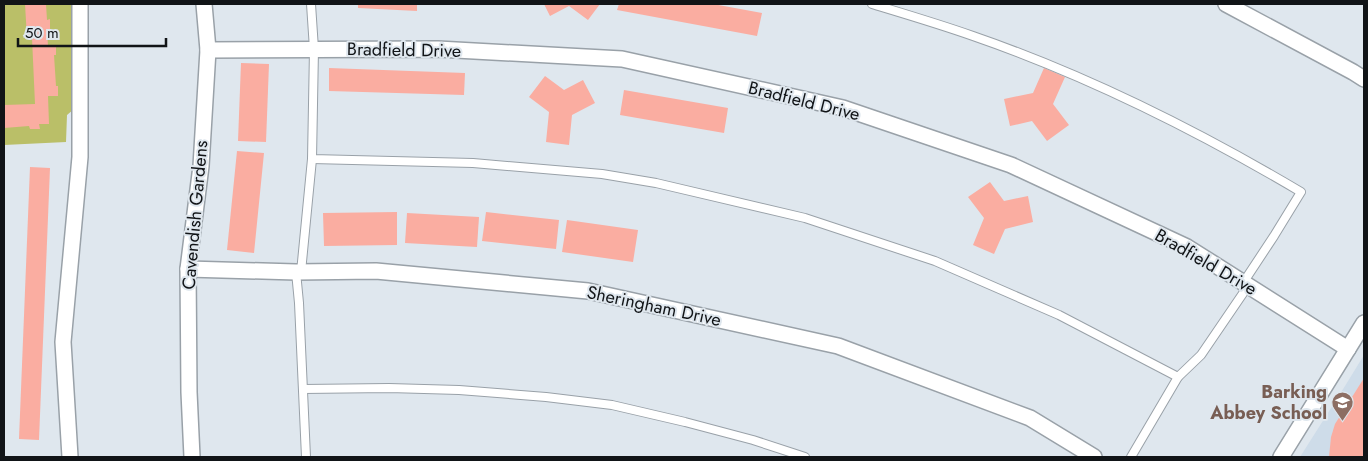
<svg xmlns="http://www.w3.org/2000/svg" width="1368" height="461" viewBox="0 0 1368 461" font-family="Jost,sans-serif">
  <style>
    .built { fill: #cedce9 }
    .green { fill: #babf68 }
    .building { fill: #faada1 }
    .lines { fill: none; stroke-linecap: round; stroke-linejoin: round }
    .lane-casing { stroke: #99a1a8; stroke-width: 10 }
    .street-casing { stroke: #99a1a8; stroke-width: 18 }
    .lane { stroke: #fff; stroke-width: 8 }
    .street { stroke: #fff; stroke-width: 15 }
    .labels { text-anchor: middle; stroke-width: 4; stroke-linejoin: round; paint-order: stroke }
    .street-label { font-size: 18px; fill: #111417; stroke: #dfe7ee }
    .education-label { font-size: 18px; font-weight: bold; fill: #785e54; stroke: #dfe7ee; text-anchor: end }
  </style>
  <rect width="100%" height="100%" fill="#dfe7ee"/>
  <path class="built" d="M1364,355v102h-64l45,-71z"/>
  <path class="green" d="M4,4h70v105l-7,6 -1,27 -62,3z"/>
  <g class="building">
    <path d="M25,4h21l1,16 3,-1v10l-3,1 1,16 8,-1v10h-2l2,31h2v10h-10l1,28h-10l1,5h-10l-1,-3 -25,2v-23l31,-1 -3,-66h-5z"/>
    <path d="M358,4h59v7l-59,-3z"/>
    <path d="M544,4h56l-12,16 -19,-14 -19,10z"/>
    <path d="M619,4h94l49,9 -5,23 -140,-26z"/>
    <path d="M241,63l28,1 -3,78 -28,-1z"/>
    <path d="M329,68l136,5 -1,22 -135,-4z"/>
    <path d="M1044,68l21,9 -12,27 16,21 -22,16 -15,-20 -22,5 -6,-27 29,-6z"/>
    <path d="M545,76l19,14 19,-10 12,23 -23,12 -3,30 -23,-3 3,-30 -20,-15z"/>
    <path d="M624,90l104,18 -4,25 -104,-18z"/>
    <path d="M237,151l27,2 -10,100 -27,-3z"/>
    <path d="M30,167l20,1 -11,272 -20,-1z"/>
    <path d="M990,182l14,19 24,-5 5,26 -28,7 -11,25 -21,-9 11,-27 -16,-21z"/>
    <path d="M397,212v33l-73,1 -1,-33z"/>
    <path d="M486,212l73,8 -3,29 -74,-8z"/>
    <path d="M407,213l72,4 -2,30 -72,-4z"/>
    <path d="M567,220l71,10 -5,32 -71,-10z"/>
    <path d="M1364,378v79h-35l2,-20 4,-13z"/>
  </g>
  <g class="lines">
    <defs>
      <g id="lane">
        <path d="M311,4l3,45 -2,110 161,4 129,11 54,9 149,35 130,43 124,54 119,62 23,-22 47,-69"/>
        <path d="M872,4c33,10 67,20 101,32 113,39 225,95 328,156l-27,44 -31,47"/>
        <path d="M296,272l3,31 7,154"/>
        <path d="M301,272l11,-113"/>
        <path d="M303,389l86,-1 70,2 87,7 66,8 73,17 68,18 52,17"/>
        <path d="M1131,457l47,-80"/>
      </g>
      <g id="street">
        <path d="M1226,4l127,68 11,7"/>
        <path d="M208,50l230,-1 184,10 221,49 168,57 176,82 161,102"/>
        <path d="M188,269l108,3 80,-1 212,20 250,55 192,72 64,39"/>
        <path d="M70,457l-7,-115 17,-185v-153"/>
        <path d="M192,457l-3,-65 -1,-123 13,-103 7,-116 -4,-46"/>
        <path d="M1281,457l83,-134"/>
      </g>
    </defs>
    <use href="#lane" class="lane-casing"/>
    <use href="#street" class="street-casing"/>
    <use href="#lane" class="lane"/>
    <use href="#street" class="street"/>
  </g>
  <defs>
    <symbol id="school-pin" viewBox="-11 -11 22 30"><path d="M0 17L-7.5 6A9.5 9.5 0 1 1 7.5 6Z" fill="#8d6e63" stroke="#dfe7ee"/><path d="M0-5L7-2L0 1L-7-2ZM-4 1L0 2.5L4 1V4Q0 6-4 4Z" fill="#fff"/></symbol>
  </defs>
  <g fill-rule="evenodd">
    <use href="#school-pin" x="1330" y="390" width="25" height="34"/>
  </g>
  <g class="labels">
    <g class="street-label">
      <text transform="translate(404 50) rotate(1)" y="6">Bradfield Drive</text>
      <text transform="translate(804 101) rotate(14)" y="6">Bradfield Drive</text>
      <text transform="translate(195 215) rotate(-85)" y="6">Cavendish Gardens</text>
      <text transform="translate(1206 262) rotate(30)" y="6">Bradfield Drive</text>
      <text transform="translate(654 306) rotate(12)" y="6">Sheringham Drive</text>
    </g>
    <g class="education-label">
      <text x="1327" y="398">Barking<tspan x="1327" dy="21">Abbey School</tspan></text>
    </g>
  </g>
  <rect width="1368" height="461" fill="none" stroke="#111417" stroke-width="10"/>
  <path d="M18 38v8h148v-8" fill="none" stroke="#111417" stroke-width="2.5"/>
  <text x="25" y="38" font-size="15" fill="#111417" stroke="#dfe7ee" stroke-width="4" paint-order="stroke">50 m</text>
</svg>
